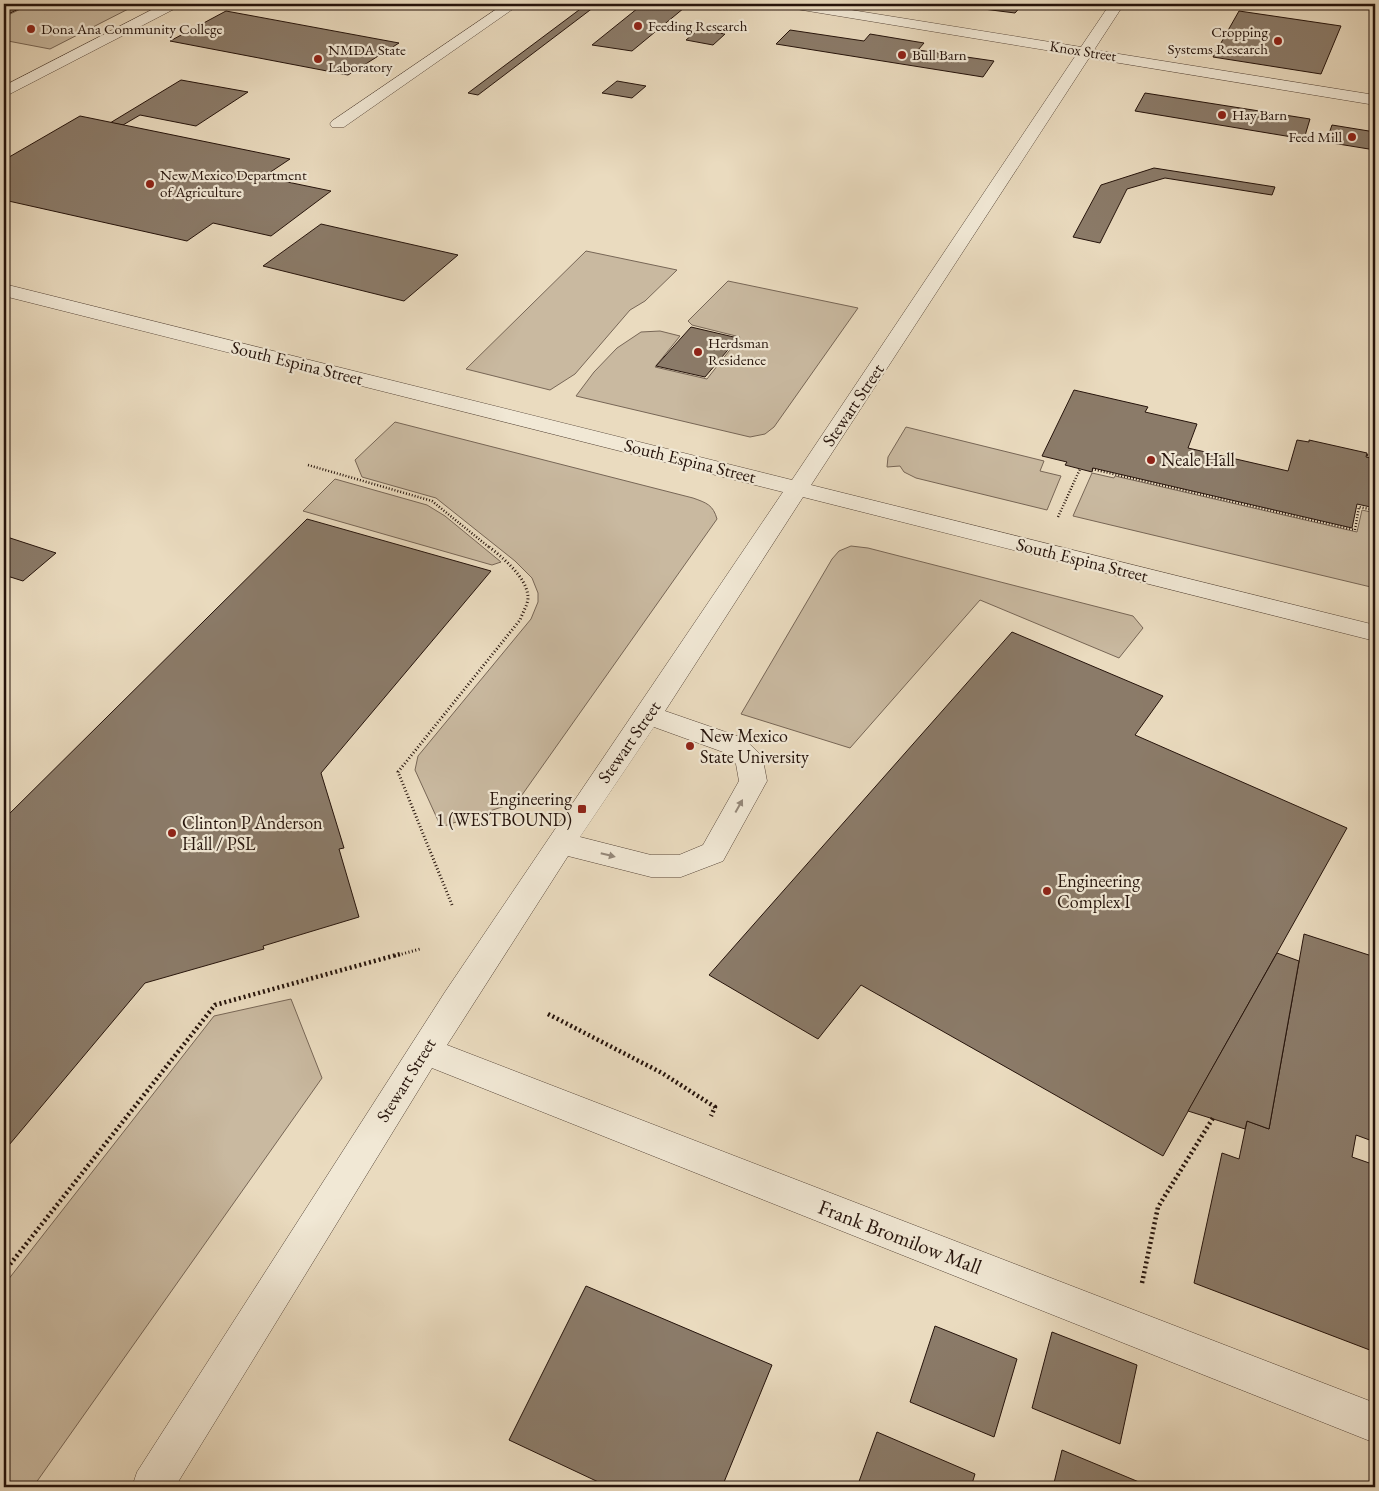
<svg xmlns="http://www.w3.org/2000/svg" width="1379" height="1491" viewBox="0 0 1379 1491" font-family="'EB Garamond',serif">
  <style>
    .green { fill: #c9b9a0; stroke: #776656 }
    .building { fill: #8b7b69; stroke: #25130b }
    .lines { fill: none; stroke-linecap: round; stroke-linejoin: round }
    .minor-casing { stroke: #564538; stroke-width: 1 }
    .path-far2 { stroke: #25130b; stroke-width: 2.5; stroke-dasharray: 1 2; stroke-linecap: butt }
    .path-far1 { stroke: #25130b; stroke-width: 3; stroke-dasharray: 1 2.5; stroke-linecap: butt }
    .path { stroke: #25130b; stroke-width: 4.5; stroke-dasharray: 2 3; stroke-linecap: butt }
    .minor { fill: #f1e8d5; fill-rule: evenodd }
    .oneway { fill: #95887a }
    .poi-dot { fill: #8f2418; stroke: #f1e8d5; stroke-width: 2 }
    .labels { text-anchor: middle; stroke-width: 4.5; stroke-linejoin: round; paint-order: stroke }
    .far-poi-label { font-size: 15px; fill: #25130b; stroke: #f1e8d5; text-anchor: start }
    .far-street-label { font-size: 15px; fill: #25130b; stroke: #f1e8d5 }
    .street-label { font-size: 18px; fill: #25130b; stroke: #f1e8d5 }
    .poi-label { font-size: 18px; fill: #25130b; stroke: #f1e8d5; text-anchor: start }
    .near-street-label { font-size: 21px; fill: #25130b; stroke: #f1e8d5 }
  </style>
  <rect width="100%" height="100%" fill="#eadbbf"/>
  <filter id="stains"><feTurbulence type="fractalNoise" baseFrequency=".004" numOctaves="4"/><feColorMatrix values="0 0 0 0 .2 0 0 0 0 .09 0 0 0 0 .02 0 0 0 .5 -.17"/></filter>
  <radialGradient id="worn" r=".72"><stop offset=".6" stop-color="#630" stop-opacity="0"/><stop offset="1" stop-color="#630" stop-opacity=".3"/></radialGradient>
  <g class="green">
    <path d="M31,4h107l-88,45 -42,-8 -4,2v-26z"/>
    <path d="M586,251l91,19 -32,31 -15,9 -55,64 -25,16 -84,-21z"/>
    <path d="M728,281l130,27 -84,119 -9,7 -15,3 -174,-41 18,-24 23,-24 24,-16 19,-1 20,5 -25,31 52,12 33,-42 -48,-12 -4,-4z"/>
    <path d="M395,422l298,76c14,5 20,7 24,21l-200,283 -76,25 -26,-57 3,-14 113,-137 7,-17v-9l-6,-15 -17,-17 -79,-63 -74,-21 -7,-17z"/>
    <path d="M906,427l138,34 -4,10 21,5 -14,34 -131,-32 -12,-6 -4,-6 -13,1 1,-10z"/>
    <path d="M1092,473l22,5 1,-2 242,56 5,-22 13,3v75l-302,-72z"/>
    <path d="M335,479l92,26 18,11 56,46 -9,3 -189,-54z"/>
    <path d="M851,546l17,2 265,68 10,12 -24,30 -139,-58 -130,148 -109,-34 91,-155 7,-8z"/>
    <path d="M291,999l31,79 -289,409h-29v-202l210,-269z"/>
  </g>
  <g class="building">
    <path d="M4,4h25l-25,12z"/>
    <path d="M587,4h11l-120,91 -10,-2z"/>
    <path d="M643,4l41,4 -52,43 -40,-6z"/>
    <path d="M944,4h79l-8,9z"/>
    <path d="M226,11l173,32 -51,32 -178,-34z"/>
    <path d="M1239,11l102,15 -20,48 -108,-17z"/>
    <path d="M698,30l27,4 -12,11 -27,-5z"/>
    <path d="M790,30l74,11 6,-7 54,9 -6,7 76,11 -11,16 -207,-33z"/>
    <path d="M181,80l67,12 -52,34 -56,-11 -17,10 -13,-2z"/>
    <path d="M617,81l29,5 -14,12 -30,-5z"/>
    <path d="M1145,93l165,26 -6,20 -169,-28z"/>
    <path d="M80,116l210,43 -27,18 68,14 -60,45 -58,-13 -26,18 -183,-41v-40z"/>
    <path d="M1332,125l43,7v18l-49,-8z"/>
    <path d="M1154,168l121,19 -3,8 -107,-17 -38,11 -27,54 -27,-6 28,-52z"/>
    <path d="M321,224l137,31 -54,46 -141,-35z"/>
    <path d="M691,327l47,11 -33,39 -49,-11z"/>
    <path d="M1074,390l74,17 -3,5 52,12 -9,24 100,23 9,-31 12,2v-2l58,13 -1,4 9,2v49l-18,-4 -5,24 -259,-60 -1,4 -27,-7 2,-3 -25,-6z"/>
    <path d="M307,519l184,52 -170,202 23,75 -5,1 20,68 -96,29 1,3 -119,34 -141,168v-332z"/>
    <path d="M4,536l52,17 -33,28 -19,-6z"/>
    <path d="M1012,632l151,64 -28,39 212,93 -184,328 -302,-171 -43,54 -109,-64z"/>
    <path d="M1304,934l71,23v185l-19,-7 -4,22 23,8v187l-181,-69 28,-130 17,6 8,-38 22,8z"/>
    <path d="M1277,953l22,8 -30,168 -22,-8 -2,8 -57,-18z"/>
    <path d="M586,1286l186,79 -50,122h-113l-100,-47z"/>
    <path d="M935,1326l82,33 -23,78 -84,-35z"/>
    <path d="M1052,1332l85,33 -17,79 -88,-36z"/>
    <path d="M877,1432l98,42 -4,13h-114z"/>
    <path d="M1062,1450l89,37h-98z"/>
  </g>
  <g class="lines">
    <defs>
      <g id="minor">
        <path d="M163,4h17l-2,3 -174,90v-11z"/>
        <path d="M504,4h16l-176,123h-12l-2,-3 2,-3z"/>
        <path d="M783,4h31l267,43 29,-43h14l-30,46 281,45v10l-286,-47 -278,427 564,140v16l-572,-144 -138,214 78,27 16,15 4,7 4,21 -44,80 -42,16h-30l-83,-21 -121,189 928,358v40l-943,-375 -257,419h-43l5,-15 308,-480 338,-500 -779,-196v-12l788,196 284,-425 -286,-47zM654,727l69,25 13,12 3,17 -36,64 -24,10h-28l-71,-18z"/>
      </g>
    </defs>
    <use href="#minor" class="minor-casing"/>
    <g class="path-far2">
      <path d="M1367,455l8,2"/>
      <path d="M308,465l124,36 58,47"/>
      <path d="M1092,469l263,61 4,-23 16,3"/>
      <path d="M1058,517l22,-48"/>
    </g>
    <g class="path-far1">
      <path d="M452,905l-54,-133 122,-152c2,-6 8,-16 8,-22 0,-20 -26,-41 -40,-52"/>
      <path d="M395,956l25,-7"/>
    </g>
    <g class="path">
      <path d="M548,1014l114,59 53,34 -4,9"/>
      <path d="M4,1272l211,-267 185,-51"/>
      <path d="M1142,1283l16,-76 55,-89"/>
    </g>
    <use href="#minor" class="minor"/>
  </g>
  <defs><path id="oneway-solid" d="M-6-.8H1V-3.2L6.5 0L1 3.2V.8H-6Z" transform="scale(1.25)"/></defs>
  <g class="oneway">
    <use href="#oneway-solid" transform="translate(739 806) rotate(-61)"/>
    <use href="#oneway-solid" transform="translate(608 855) rotate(14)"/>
  </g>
  <g class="poi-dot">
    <circle cx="638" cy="26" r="5"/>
    <circle cx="31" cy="29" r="5"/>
    <circle cx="1278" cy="41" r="5"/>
    <circle cx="902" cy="55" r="5"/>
    <circle cx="318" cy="59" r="5"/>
    <circle cx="1222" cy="115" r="5"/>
    <circle cx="1352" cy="137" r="5"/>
    <circle cx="150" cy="184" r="5"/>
    <circle cx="698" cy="352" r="5"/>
    <circle cx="1151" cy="460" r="5"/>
    <circle cx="690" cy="746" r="5"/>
    <rect x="577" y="804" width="10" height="10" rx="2.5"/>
    <circle cx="172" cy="833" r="5"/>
    <circle cx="1047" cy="891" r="5"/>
  </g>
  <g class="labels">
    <g class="far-poi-label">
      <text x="648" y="31">Feeding Research</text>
      <text x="41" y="34">Dona Ana Community College</text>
      <text x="1268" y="37" text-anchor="end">Cropping<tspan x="1268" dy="17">Systems Research</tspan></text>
      <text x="328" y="55">NMDA State<tspan x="328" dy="17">Laboratory</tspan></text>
      <text x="912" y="60">Bull Barn</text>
      <text x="1232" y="120">Hay Barn</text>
      <text x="1342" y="142" text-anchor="end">Feed Mill</text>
      <text x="160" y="180">New Mexico Department<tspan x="160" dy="17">of Agriculture</tspan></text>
      <text x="708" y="348">Herdsman<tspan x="708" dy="17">Residence</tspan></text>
    </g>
    <g class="far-street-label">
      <text transform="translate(1083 51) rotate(9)" y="5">Knox Street</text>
    </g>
    <g class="street-label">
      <text transform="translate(297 363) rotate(14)" y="6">South Espina Street</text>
      <text transform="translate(853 405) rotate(-56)" y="6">Stewart Street</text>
      <text transform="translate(690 461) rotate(14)" y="6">South Espina Street</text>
      <text transform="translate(1082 560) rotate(14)" y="6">South Espina Street</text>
      <text transform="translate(629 742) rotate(-55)" y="6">Stewart Street</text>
      <text transform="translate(406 1080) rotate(-58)" y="6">Stewart Street</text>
    </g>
    <g class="poi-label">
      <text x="1161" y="466">Neale Hall</text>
      <text x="700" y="742">New Mexico<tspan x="700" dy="21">State University</tspan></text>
      <text x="572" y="805" text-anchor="end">Engineering<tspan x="572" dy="21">1 (WESTBOUND)</tspan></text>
      <text x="182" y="829">Clinton P Anderson<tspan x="182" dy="21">Hall / PSL</tspan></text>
      <text x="1057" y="887">Engineering<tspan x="1057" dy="21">Complex I</tspan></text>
    </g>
    <g class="near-street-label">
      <text transform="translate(900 1237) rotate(21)" y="7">Frank Bromilow Mall</text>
    </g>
  </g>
  <rect width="1379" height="1491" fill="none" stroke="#eadbbf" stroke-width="20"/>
  <rect x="5" y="5" width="1369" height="1481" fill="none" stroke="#25130b" stroke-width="2.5"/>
  <rect x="10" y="10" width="1359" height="1471" fill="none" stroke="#25130b"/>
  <rect width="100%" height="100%" filter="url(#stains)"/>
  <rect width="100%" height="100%" fill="url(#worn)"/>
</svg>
